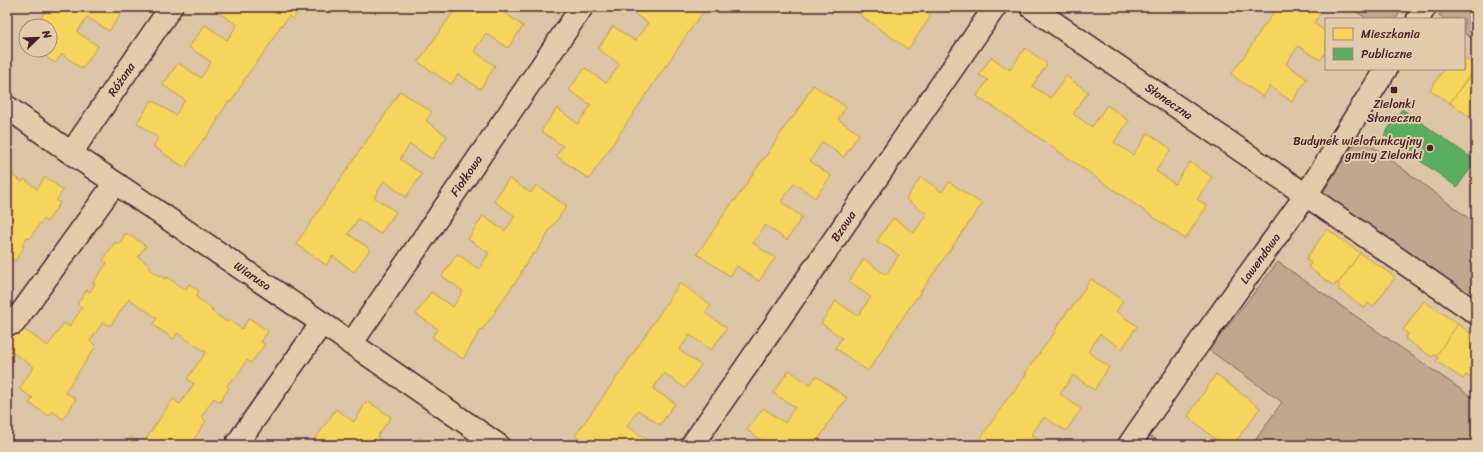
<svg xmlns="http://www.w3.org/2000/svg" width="1483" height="452" viewBox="0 0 1483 452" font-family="Sriracha,sans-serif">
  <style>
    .green { fill: #c2a790; stroke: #86635e }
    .homes { fill: #f6d55c; stroke: #c29e4d }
    .public { fill: #5aae61; stroke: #558351 }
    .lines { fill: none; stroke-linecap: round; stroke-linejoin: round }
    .minor-casing { stroke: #4a1f2b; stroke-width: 25 }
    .minor { stroke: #e3ccac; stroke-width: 22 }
    .poi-dot { fill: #4a1f2b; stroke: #e3ccac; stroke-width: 1.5 }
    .labels { text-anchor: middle; stroke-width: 4; stroke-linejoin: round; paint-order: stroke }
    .street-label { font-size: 12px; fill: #4a1f2b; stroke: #e3ccac }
    .poi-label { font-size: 12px; fill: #4a1f2b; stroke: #e3ccac }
  </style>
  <rect width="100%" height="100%" fill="#ddc5a7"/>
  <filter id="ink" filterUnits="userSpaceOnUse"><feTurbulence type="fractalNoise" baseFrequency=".025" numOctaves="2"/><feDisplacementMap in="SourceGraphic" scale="8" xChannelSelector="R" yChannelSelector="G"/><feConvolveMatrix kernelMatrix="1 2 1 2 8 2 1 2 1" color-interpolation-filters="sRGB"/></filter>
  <g filter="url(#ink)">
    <g class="green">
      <path d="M1350,7h53l-7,12h-29z"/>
      <path d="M1444,7h32v34l-12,-8v-14h-20l-5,-4z"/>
      <path d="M1359,136l117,88v85l-158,-109z"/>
      <path d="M1278,262l198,138v45h-224l30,-43 -73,-52z"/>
      <path d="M1148,434l17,11h-22z"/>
    </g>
    <g class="homes">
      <path d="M48,7h73l3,2 -15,22 -22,-14 -10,15 21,14 -16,23 -20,-15 -7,9 -19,-13h14v-24h-14z"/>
      <path d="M217,7l84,1 -8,12 -4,-4 -7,10 -1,-1 -11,19 -27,37h1l-13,21 -2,-1 -12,18 1,1 -13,19 -1,-1 -19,30 -32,-22 6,-8 -22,-15 15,-23 23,15 10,-15 -22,-15 15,-22 23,15 10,-16 -22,-15 16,-22 22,15 10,-15 -22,-15z"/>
      <path d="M457,7h47l-2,4 21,15 -15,22 -22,-15 -12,18 21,15 -15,23 -22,-15 -7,10 -33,-22z"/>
      <path d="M627,7h68l8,5 -9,13v-1l-28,42v-1l-77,114 -33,-23 7,-10 -22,-15 16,-23 21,16 13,-19 -22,-15 16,-22 21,15 14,-19 -22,-15 15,-23 22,15 13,-18 -22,-15z"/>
      <path d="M849,7h71l11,9 -23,33z"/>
      <path d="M1278,7h34l9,6 -7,10 12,9v20l-6,8 -22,-14 -12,18 21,15 -15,23 -22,-16 -7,11 -32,-23 15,-20 13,-21z"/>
      <path d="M1025,48l22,16 -15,22 19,12 15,-22 22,16 -15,22 19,13 15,-22 22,16 -15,21 19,13 15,-22 23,16 -15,22 19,13 15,-22 22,15 -15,22 10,7 -22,33 -195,-135 -1,1 -12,-9 11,-16 -9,-5 12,-18 19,13z"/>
      <path d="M1465,58l11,8 -26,37 -20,-13 14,-21h20z"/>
      <path d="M1476,66v42l-6,9 -20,-14z"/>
      <path d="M813,85l33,22 -8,12 21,15 -15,23 -22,-15 -12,19 21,15 -16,22 -21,-15 -13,19 21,15 -15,23 -22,-15 -12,18 22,15 -16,23 -22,-15 -7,10 -33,-22 37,-54 1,1 28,-42h1l27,-41 1,1 6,-9z"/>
      <path d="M400,91l32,21 -6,9 21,15 -15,23 -22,-15 -10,15 22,15 -16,23 -22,-16 -10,16 22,15 -16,22 -22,-15 -10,15 22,15 -16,23 -21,-16 -7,9 -30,-21 85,-124v1z"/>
      <path d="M7,171l15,11 2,-3 13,10 8,-12 18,13 -7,11 4,2 -13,19 -4,-3 -14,20 -2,-2 -5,8 2,2 -9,14 -5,-3 -3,3z"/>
      <path d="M921,177l21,15 7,-10 33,22 -79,113 -35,54 -33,-23 7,-10 -21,-15 15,-22 22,15 13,-19 -22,-15 15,-23 22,16 13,-20 -22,-14 16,-23 21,15 13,-19 -21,-15z"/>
      <path d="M509,178l22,15 5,-8 31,21 -21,29h1l-12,19 -2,-1 -12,19 1,1 -27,37 1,1 -14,19 -1,-1 -18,30 -31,-22 6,-8 -22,-15 15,-22 22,15 10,-16 -21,-15 15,-22 22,15 10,-16 -21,-14 15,-23 22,15 10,-15 -21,-15z"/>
      <path d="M1327,229l33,24 -22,31 -2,-1 -2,3 -26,-19 3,-4 -5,-4z"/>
      <path d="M126,233l20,13 -8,11 10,7 3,3 -2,2 16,10 2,-2 18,13 4,-6 10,7 -3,6 14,10 3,2 -2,2 16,11 2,-2 13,9 7,-11 19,13 -7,11 4,2 -14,19 -4,-3 -13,20 -2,-1 -5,7 2,2 -9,14 -6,-4 -13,19 5,4 -15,23 1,1h-50l31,-46 7,5 14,-20 -7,-5 19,-27 -29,-19 -3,6 -21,-14 4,-7 -28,-19 -19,27 -7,-4 -13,19 6,5 -31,46 11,7 -13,20 -11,-8 -3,5 -20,-13 4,-5 -14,-9 15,-22 -27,-18v-31l41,28 16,-23 5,4 13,-19 -5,-4 10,-14 3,2 5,-8 -2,-1 14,-20 -4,-3 12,-18 4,2z"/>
      <path d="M1360,253l35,24 -22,30 -5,-4 -3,5 -27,-19 2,-3 -2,-2z"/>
      <path d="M1091,279l32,22 -7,10 21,15 -15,23 -22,-15 -12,18 21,15 -15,23 -21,-15 -13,19 21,15 -15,22 -22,-14 -13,18 15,10h-70l36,-53 1,1 14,-20h-2l30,-41h-1l15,-23 1,1z"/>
      <path d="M680,283l31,22 -6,8 22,15 -16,22 -21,-15 -11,15 22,15 -16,23 -21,-15 -5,7 -6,9 22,14 -15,22 -22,-15 -11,16 22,15 -3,4h-58l-13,-9 47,-66z"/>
      <path d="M1424,301l34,23 -22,32 -2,-1 -2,2 -27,-18 3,-5 -5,-4z"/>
      <path d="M1458,324l18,13v34l-5,7 -5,-3 -3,4 -27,-18 2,-3 -2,-2z"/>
      <path d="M789,370l21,15 6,-9 31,22 -21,28 1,1 -13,18h-46l-21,-15 16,-22 22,15 10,-16 -22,-14z"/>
      <path d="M1216,374l44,34 -27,37h-11l-34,-29z"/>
      <path d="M367,401l24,16 -14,20 11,8h-70l-5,-3 23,-33 18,13z"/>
      <path d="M131,437l11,8h-17z"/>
      <path d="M419,437l13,8h-18z"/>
    </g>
    <path class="public" d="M1402,109l74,52 -19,26 -73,-52z"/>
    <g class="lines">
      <defs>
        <g id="minor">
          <path id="s1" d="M1031,7l275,188 170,118"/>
          <path d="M1418,19l7,-12"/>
          <path id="s2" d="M7,107l64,46 251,170 176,122"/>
          <path id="s3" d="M71,153l100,-146"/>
          <path d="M14,323l101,-140"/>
          <path id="s4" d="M351,344l231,-337"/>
          <path d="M236,445l86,-122"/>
          <path id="s5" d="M692,445l303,-438"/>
          <path id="s6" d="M1129,445l63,-92 114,-158 80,-126"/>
        </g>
      </defs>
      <use href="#minor" class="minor-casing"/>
      <use href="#minor" class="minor"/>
    </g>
  </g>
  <g class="poi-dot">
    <rect x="1390" y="86" width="8" height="8" rx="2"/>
    <circle cx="1430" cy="148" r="4"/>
  </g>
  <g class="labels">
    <g class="street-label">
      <text dy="4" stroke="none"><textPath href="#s3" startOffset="89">Różana</textPath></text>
      <text dy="4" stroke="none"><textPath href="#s1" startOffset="167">Słoneczna</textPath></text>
      <text dy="4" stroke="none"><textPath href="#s4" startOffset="204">Fiołkowa</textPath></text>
      <text dy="4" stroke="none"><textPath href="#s5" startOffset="266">Bzowa</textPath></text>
      <text dy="4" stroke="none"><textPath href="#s6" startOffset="228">Lawendowa</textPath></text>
      <text dy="4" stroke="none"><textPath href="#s2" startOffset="298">Wiarusa</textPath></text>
    </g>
    <g class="poi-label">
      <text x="1394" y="108">Zielonki<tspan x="1394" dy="14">Słoneczna</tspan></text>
      <text x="1422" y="145" text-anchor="end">Budynek wielofunkcyjny<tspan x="1422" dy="14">gminy Zielonki</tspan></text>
    </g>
  </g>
  <rect width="1483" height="452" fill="none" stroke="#e3ccac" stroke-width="24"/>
  <rect x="12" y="12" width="1459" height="428" fill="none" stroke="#4a1f2b" stroke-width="1.5" filter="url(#ink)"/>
  <rect x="1325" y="18" width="140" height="52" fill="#e3ccac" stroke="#a68778"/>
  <rect x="1333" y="28" width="20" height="12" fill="#f6d55c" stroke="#a68778"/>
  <text x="1361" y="38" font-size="12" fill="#4a1f2b">Mieszkania</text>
  <rect x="1333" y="48" width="20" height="12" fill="#5aae61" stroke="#a68778"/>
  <text x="1361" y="58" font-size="12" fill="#4a1f2b">Publiczne</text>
  <g transform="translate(38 38) rotate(67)"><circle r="19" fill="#e3ccac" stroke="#a68778"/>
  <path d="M0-3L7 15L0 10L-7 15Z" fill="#4a1f2b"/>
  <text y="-6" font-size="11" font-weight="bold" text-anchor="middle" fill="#4a1f2b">N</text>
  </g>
</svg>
